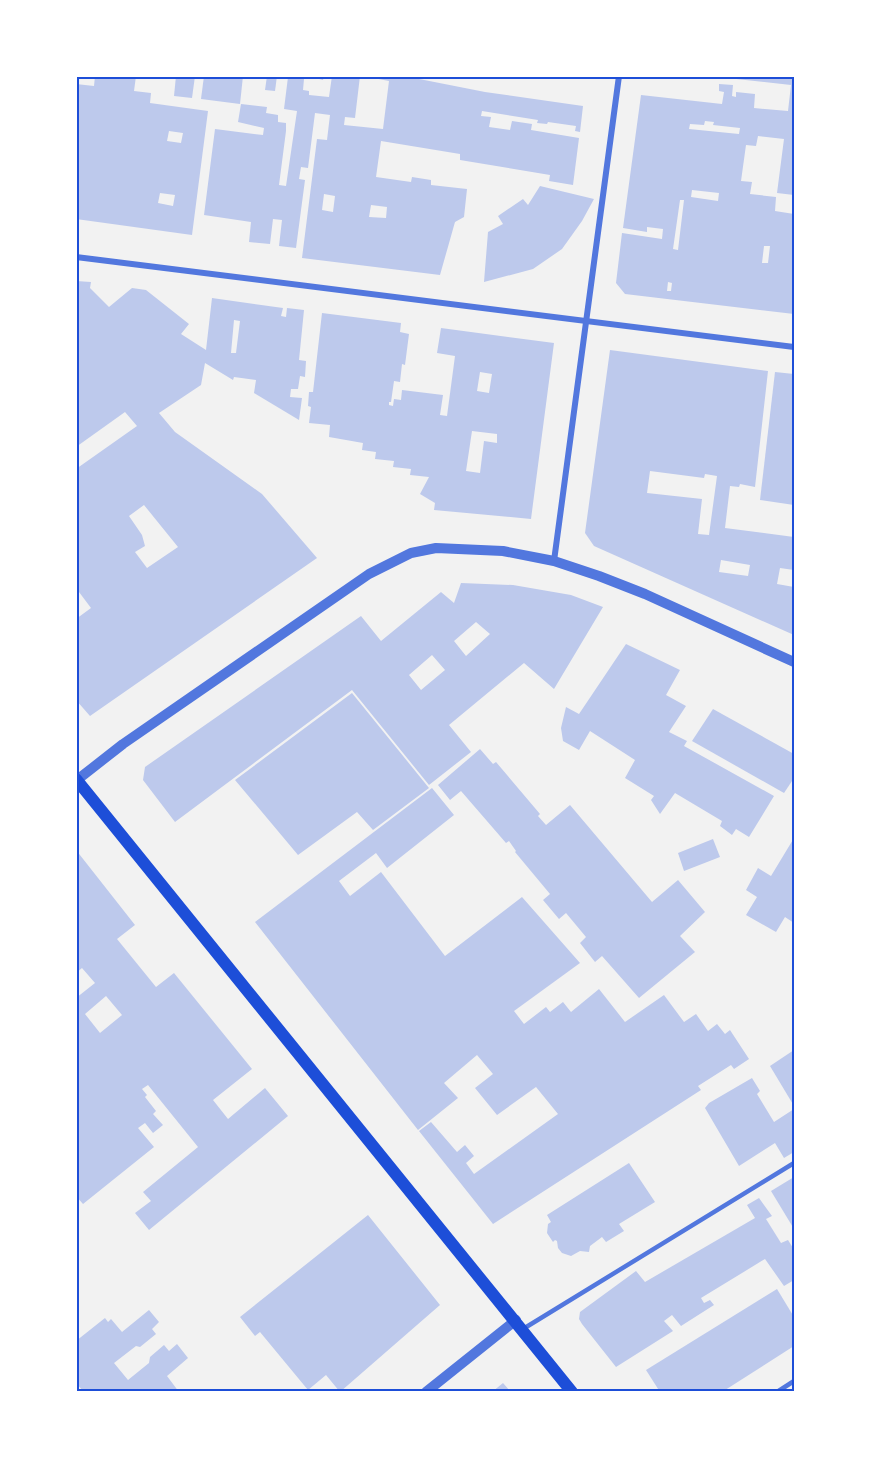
<svg xmlns="http://www.w3.org/2000/svg" width="871" height="1468" viewBox="0 0 871 1468" font-family="'Playfair Display',serif">
  <style>
    .building { fill: #bdc9ec; fill-rule: evenodd }
    .lines { fill: none; stroke-linecap: round; stroke-linejoin: round }
    .service { stroke: #5277de; stroke-width: 4.5 }
    .minor { stroke: #5277de; stroke-width: 6 }
    .tertiary { stroke: #5277de; stroke-width: 10 }
    .secondary { stroke: #1d4ed8; stroke-width: 12 }
    .neatline { fill: none; stroke: #1d4ed8; stroke-width: 2 }
  </style>
  <rect width="100%" height="100%" fill="#f2f2f2"/>
  <g class="building">
    <path d="M95,76h41l-2,15 17,2 -1,10 58,8 -16,124 -116,-16v-135l18,2zM169,131l14,2 -2,10 -14,-2zM160,193l15,2 -2,11 -15,-3z"/>
    <path d="M176,76h19l-3,22 -18,-2z"/>
    <path d="M204,76h39l-3,28 -39,-5z"/>
    <path d="M267,76h10l-2,15 -10,-1z"/>
    <path d="M308,76h16l-1,4z"/>
    <path d="M332,76h28l-5,42 -10,-1 -1,8 39,4 6,-48 -26,-5h41l81,16 98,14 -3,26 -5,-1 1,-5 -28,-4 -1,2 -10,-1 1,-3 -56,-9 -1,5 10,1 -2,10 21,3 2,-9 20,3 -1,6 48,8 -6,47 -24,-4 1,-6 -90,-15v-6l-79,-13 -5,36 35,5 1,-5 19,3v5l36,4 -3,28 -9,5 -15,53 -138,-17 15,-119 10,1 3,-25 -15,-2 -7,55 -7,-1 -2,12 6,1 -9,68 -17,-2 3,-26 -9,-1 -3,25 -21,-2 2,-20 -47,-7 11,-86 48,6 1,-7 -26,-6 3,-18 26,3 -1,6 12,2v7l8,1v8l-7,54 7,1 11,-75 -13,-2 4,-32 16,2 -1,11 6,1v4l20,2zM324,194l11,2 -2,16 -11,-2zM371,205l16,2 -1,11 -17,-1z"/>
    <path d="M727,76h67v119l-17,-2 7,-54 -26,-3 -2,10 -10,-1 -5,36 11,1 -2,12 26,3 -1,14 19,3v100l-169,-20 -9,-11 6,-50 40,6 1,-10 -16,-2v5l-24,-4 18,-133 81,9 2,-12 -5,-1v-7l14,1 -1,11 4,1v-5l19,2 -1,14 34,3 3,-26 -64,-7zM705,121l9,1 -1,3 27,3 -1,6 -50,-5 1,-5 14,1zM692,190l27,3 -1,8 -27,-4zM680,200h4l-6,50 -5,-1zM764,246h6l-2,17h-6zM668,282l4,1 -1,8h-4z"/>
    <path d="M540,186l54,13 -12,22 -20,28 -29,20 -49,13 4,-50 15,-8 -5,-8 25,-17 5,6z"/>
    <path d="M76,281l15,1 -1,6 19,19 23,-19 14,2 43,34 -8,10 25,16 6,-52 71,10 -2,8 5,1 1,-9 17,2 -5,50 7,1 -1,16 -5,-1 -2,13h-7l-1,8 12,1 -3,22 -45,-27 2,-13 -22,-3 -1,3 -28,-17 -4,22 -42,28 16,19 87,62 55,64 -227,158 -14,-16v-81l15,-11 -12,-16 -3,2v-125l61,-43 -12,-14 -49,35zM234,320l6,1 -4,32h-5zM144,505l34,42 -31,21 -12,-16 10,-6 -3,-11 -13,-19z"/>
    <path d="M322,313l79,10 -1,9 9,2 -4,31 -3,-1 -2,18 -6,-1 -3,21h-2v3l4,1 1,-7 7,1 1,-10 41,5 -3,20 7,1 8,-60 -18,-3 4,-25 113,15 -23,176 -97,-9 1,-7 -15,-9 9,-17 -19,-2 1,-6 -18,-2 1,-6 -19,-2 1,-7 -14,-2 1,-7 -34,-6 1,-12 -21,-2 2,-16 -3,-1 1,-14h4zM480,372l12,2 -3,19 -12,-2zM472,431l25,3v9l-13,-2 -4,32 -14,-2z"/>
    <path d="M610,350l158,21 -13,116 -15,-3 -1,3 -9,-1 -5,42 69,9v33l-14,-2 -3,16 17,3v48l-200,-89 -9,-13zM650,471l54,7 1,-4 12,2 -8,59 -11,-1 4,-35 -55,-6zM721,560l29,5 -2,11 -29,-4z"/>
    <path d="M775,372l19,2v131l-34,-5z"/>
    <path d="M461,583l52,2 58,10 32,12 -49,82 -30,-26 -75,62 22,27 -42,33 -77,-95 -177,132 -32,-42 2,-13 216,-151 20,25 60,-49 13,11zM476,622l14,12 -24,22 -12,-15zM432,655l13,15 -24,20 -12,-15z"/>
    <path d="M626,644l54,26 -14,25 20,11 -17,26 18,9 -3,5 90,50 -25,41 -13,-8 -4,6 -12,-9 2,-5 -47,-28 -15,21 -9,-14 3,-4 -29,-18 10,-18 -45,-29 -11,19 -16,-9 -2,-13 5,-21 13,7z"/>
    <path d="M352,693l77,95 -56,42 -16,-18 -59,43 -63,-75z"/>
    <path d="M713,709l81,45v24l-10,15 -92,-52z"/>
    <path d="M480,749l13,15 3,-2 44,52 -2,2 8,9 24,-20 82,97 26,-22 27,32 -25,24 15,16 -56,46 -37,-42 -7,6 -15,-19 6,-6 -20,-24 -7,6 -16,-19 7,-6 -35,-42 1,-1 -7,-10 -3,2 -45,-52 -11,9 -12,-15z"/>
    <path d="M432,788l22,27 -67,53 -11,-15 -37,28 11,15 31,-24 64,84 77,-59 58,66 -66,48 10,13 22,-17 4,5 13,-10 8,10 28,-23 26,33 39,-27 20,27 12,-8 12,17 9,-7 8,10 5,-4 19,29 -15,10 -3,-4 -33,21 3,4 -208,134 -74,-93 12,-9 26,30 8,-7 9,11 -8,7 8,11 84,-60 -22,-27 -39,28 -22,-27 18,-14 -16,-19 -33,28 14,15 -40,32 -163,-208z"/>
    <path d="M794,838v85l-9,-6 -9,15 -30,-17 11,-18 -11,-7 12,-22 13,8z"/>
    <path d="M713,839l7,18 -36,14 -6,-18z"/>
    <path d="M76,850l59,75 -18,14 39,48 18,-14 78,96 -39,31 15,19 37,-31 23,28 -139,114 -14,-17 16,-12 -8,-9 55,-45 -50,-62 -6,4 5,6 -2,2 11,14 -3,3 10,11 -10,8 -8,-10 -7,5 16,19 -71,57 -7,-8v-198l19,-15 -13,-15 -6,5zM106,996l16,19 -22,18 -15,-19z"/>
    <path d="M794,1050v56l-24,-40z"/>
    <path d="M752,1078l8,13 -3,3 17,28 20,-13v43l-10,6 -9,-15 -36,23 -34,-58 4,-5z"/>
    <path d="M629,1163l26,39 -36,22 5,7 -18,11 -4,-5 -12,9 -1,6 -9,-1 -9,5 -9,-3 -4,-5 -1,-7 -2,-1 -2,2 -6,-9 1,-9 3,-2 -4,-7z"/>
    <path d="M794,1177v52l-23,-38z"/>
    <path d="M759,1198l13,18 -6,3 15,24 7,-3 5,8 1,-1v33l-10,6 -19,-27 -64,39 3,5 6,-3 4,5 -33,21 -9,-11 -8,6 9,10 -57,36 -34,-43 -3,-5 1,-7 56,-41 9,11 110,-64 -8,-13z"/>
    <path d="M368,1215l72,90 -100,87 -14,-17 -18,15 -48,-58 -5,4 -15,-19z"/>
    <path d="M777,1289l17,28v29l-72,46h-62l-14,-22z"/>
    <path d="M149,1310l10,12 -7,7 4,5 -16,13 -4,-1 -22,17 14,17 21,-17 1,-6 14,-12 5,6 8,-7 11,14 -21,18 12,16h-95l-8,-9v-42l29,-23 3,4 3,-3 11,13z"/>
    <path d="M503,1383l8,9h-19z"/>
  </g>
  <g class="lines">
    <g class="service">
      <path d="M523,1329l271,-166"/>
      <path d="M777,1392l17,-11"/>
    </g>
    <g class="minor">
      <path d="M76,257l718,90"/>
      <path d="M554,561l65,-485"/>
    </g>
    <g class="tertiary">
      <path d="M77,780l46,-36 246,-170 42,-21 25,-5 67,3 51,10 45,15 46,18 149,68"/>
      <path d="M426,1392l90,-72"/>
    </g>
    <path class="secondary" d="M76,779l496,613"/>
  </g>
  <rect width="871" height="1468" fill="none" stroke="#ffffff" stroke-width="156"/>
  <rect x="78" y="78" width="715" height="1312" class="neatline"/>
</svg>
